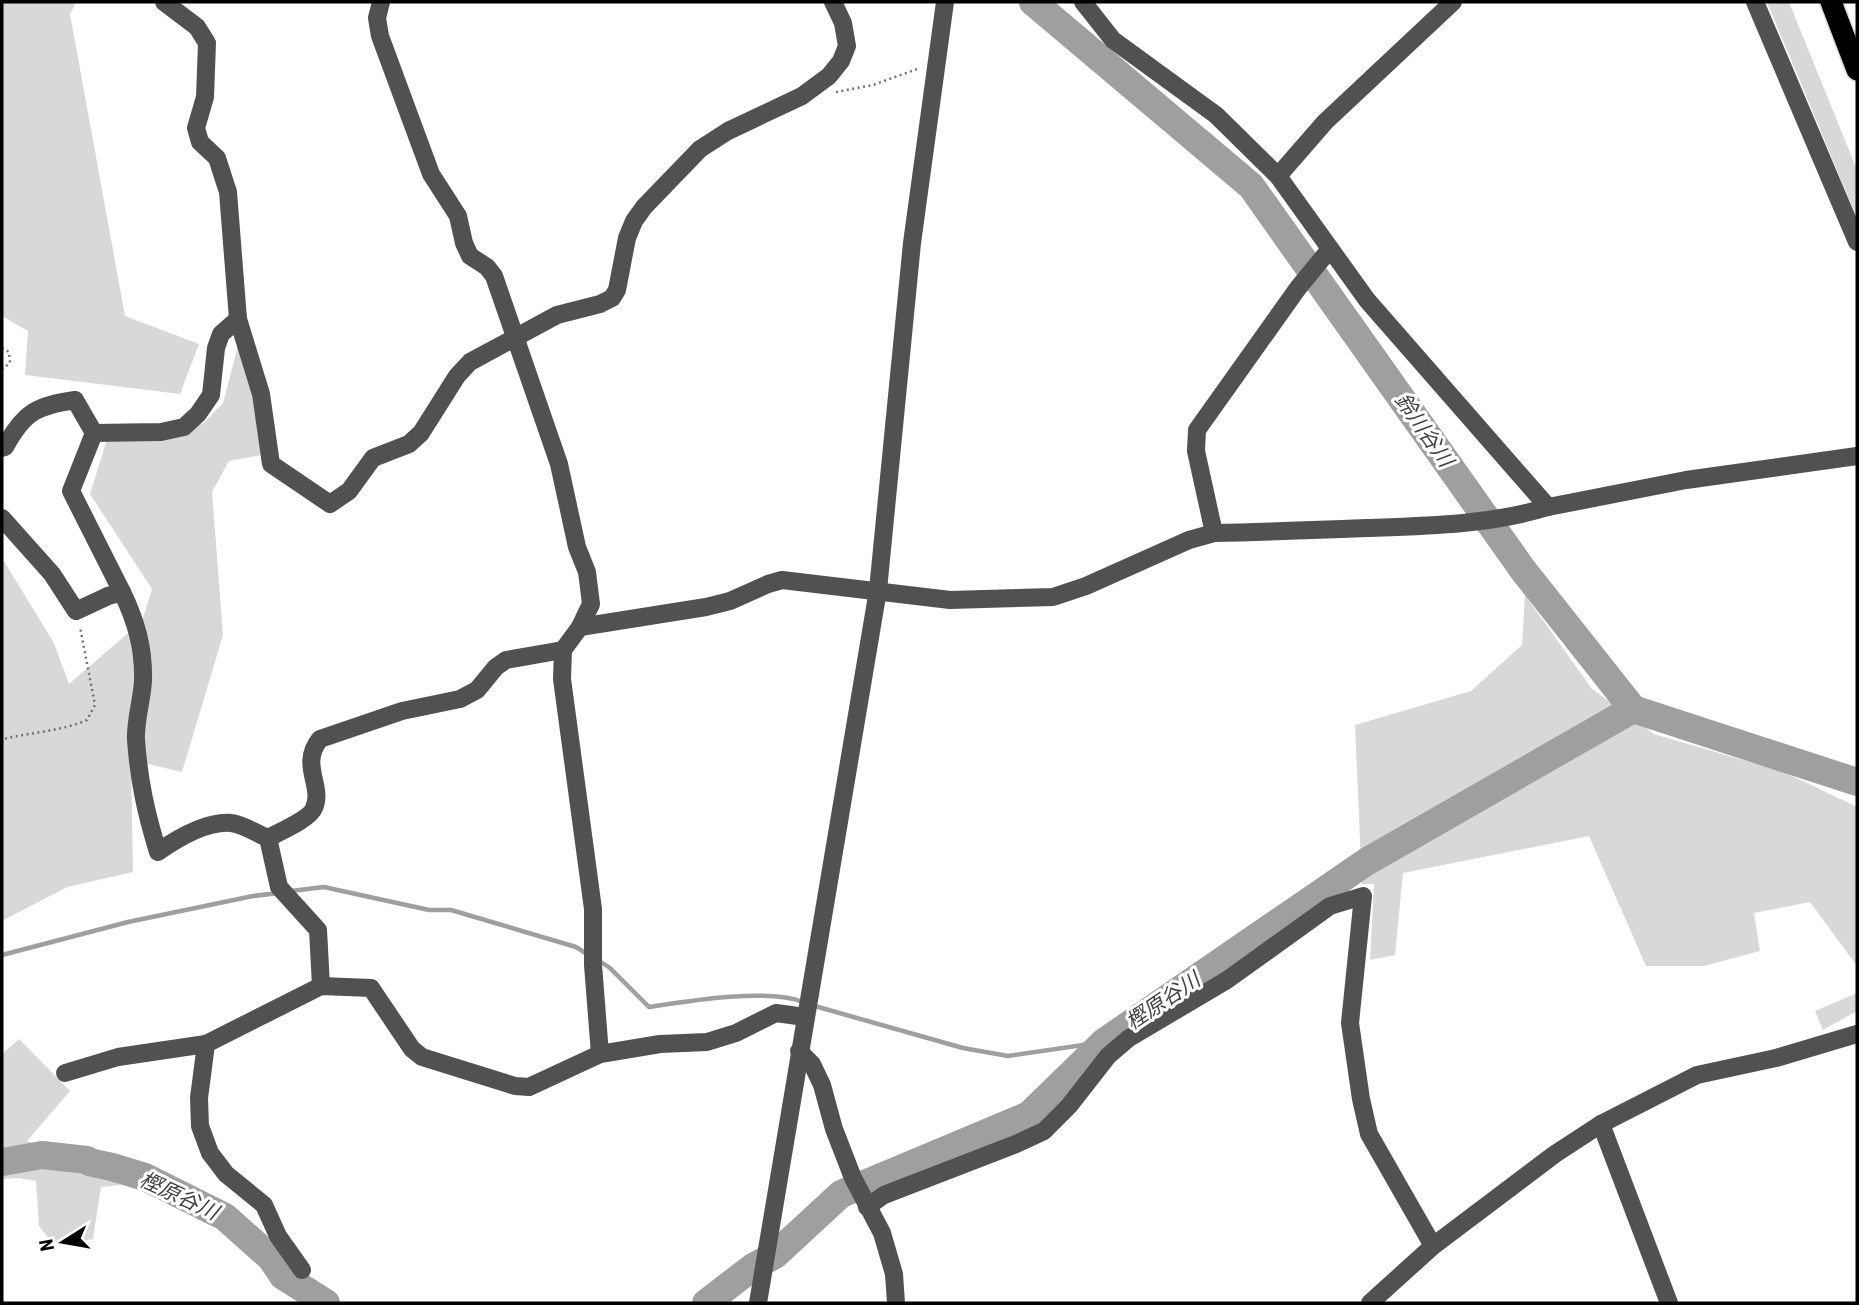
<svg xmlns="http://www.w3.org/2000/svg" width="1859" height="1305" viewBox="0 0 1859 1305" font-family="'Roboto Condensed','Noto Sans JP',sans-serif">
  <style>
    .green { fill: #d8d8d8 }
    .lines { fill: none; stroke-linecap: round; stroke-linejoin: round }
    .stream { stroke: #9f9f9f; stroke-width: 4.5 }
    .river { stroke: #9f9f9f; stroke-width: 28 }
    .highway-casing { stroke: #dbdbdb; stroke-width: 24 }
    .path { stroke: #737373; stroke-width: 2.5; stroke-dasharray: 2 3.5; stroke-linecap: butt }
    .minor { stroke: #515151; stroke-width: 18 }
    .highway { stroke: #000; stroke-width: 21 }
    .labels { text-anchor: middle; stroke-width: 6; stroke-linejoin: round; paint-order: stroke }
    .water-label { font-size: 21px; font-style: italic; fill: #404040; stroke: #fff }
  </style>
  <rect width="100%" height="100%" fill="#fff"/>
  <g class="green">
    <path d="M2,2h74l-6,12 55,302 74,28 -19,50 -155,-19 3,-44 -26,-15z"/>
    <path d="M1767,2h22l68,168v48z"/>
    <path d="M239,342l9,29 14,84 -33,6 -17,31 11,143 -41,137 -51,-12 2,112 -66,15 -65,34v-363l52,85 15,41 73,-63 10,-32 -62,-95 17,-55 69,-3 28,-13 19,-20z"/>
    <path d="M1525,595l67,94 62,45 130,38 73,35v159l-47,-64 -56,11 6,38 -56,15h-58l-57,-130 -186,37 -8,82 -25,5 4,-76h-12l-7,-159 116,-34 51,-46z"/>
    <path d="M1857,993v18l-34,19 -8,-19z"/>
    <path d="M19,1039l51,52 -43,50 94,44 -20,2 -8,52 -39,6 -15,-19 -3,-45 -19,-3 -15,1v-125z"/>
  </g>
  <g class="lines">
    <g class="stream">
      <path d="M291,891l33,-4 105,23h22l125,37 11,7"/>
      <path d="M2,955l126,-33 125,-26 26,-3"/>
      <path d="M598,960l12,8 39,39c39,-6 118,-19 154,-5"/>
      <path d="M811,1005l152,43 45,8 96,-14"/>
    </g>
    <g class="river">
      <path d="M1033,2l218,184 272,384 110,139 224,73"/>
      <path d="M2,1162l40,-7 45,5 2,2 23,5 33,10 80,40 46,41 12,18 43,27"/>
      <path d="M706,1303l47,-36 22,-12 66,-61 188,-79 75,-73 262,-180 267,-153"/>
    </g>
    <defs>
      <path id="highway" d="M1831,2l26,68"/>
    </defs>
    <use href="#highway" class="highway-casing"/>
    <g class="path">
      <path d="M836,92l37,-7 47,-17"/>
      <path d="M2,348l7,4 1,11 -8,6"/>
      <path d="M2,743l2,-4c28,-7 58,-8 83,-19l8,-15 -15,-78"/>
    </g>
    <g class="minor">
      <path d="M164,2l33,25 10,16 -2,54 -9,31 4,14 17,16 11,34 10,127 23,75 10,70 59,40 19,-13 24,-33 36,-14 12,-11 36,-57 13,-14 87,-47 43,-11 12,-6 5,-8 10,-52 7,-17 10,-14 56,-58 28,-18 74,-35 27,-20 12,-15 6,-15 -4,-23 -10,-21"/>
      <path d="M381,2l-4,16 3,18 51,138 27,42 6,27 6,13 17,11 7,9 65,188 18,83 10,25 4,32 -11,23 -17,23 -1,29 31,230v56l7,89"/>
      <path d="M1083,2l30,38 103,75 62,61 89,124 181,207"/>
      <path d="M1755,2l102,240"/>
      <path d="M1278,176l47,-54 128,-120"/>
      <path d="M94,433l-23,58 51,101"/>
      <path d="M2,448l3,-1c19,-35 31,-41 70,-47l19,33 67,-1 23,-5 14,-13 13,-19 5,-47 5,-14 17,-15"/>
      <path d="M2,518l50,56 24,37 32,-15 14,-4c14,29 22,56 21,89 -1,19 -8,40 -7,59 3,41 10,73 22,112 20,-14 48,-31 73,-29 12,1 26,11 37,15"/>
      <path d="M1214,533l-18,-82 1,-21 101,-142 32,-39"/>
      <path d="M580,627l126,-20 24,-6 38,-17 14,-4 168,20 103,-3 33,-11 103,-46 25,-7c51,-1 101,-3 152,-5 61,-2 123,-3 182,-21l138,-27 171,-24"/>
      <path d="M268,838c11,-6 42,-19 46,-30 10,-22 -15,-43 6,-69l82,-28 58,-12 17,-9 19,-23 10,-7 57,-10"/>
      <path d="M268,838l11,49 39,43 3,56"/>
      <path d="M799,1051l13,13 10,21 12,44 19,49 29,55 12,41 2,29"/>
      <path d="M65,1073l53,-16 88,-13"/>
      <path d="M1601,1124l68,179"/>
      <path d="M867,1207l17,-12 132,-51 28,-13 25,-25 39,-50 21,-18 98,-58 103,-74 33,-10 -13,127 11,76 8,35 64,112"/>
      <path d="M302,1270l-24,-34 -14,-31 -38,-31 -16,-21 -10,-27 -1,-28 7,-54 115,-58 50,2 41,61 10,8 93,29 14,1 71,-33 60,-10 47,-2 29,-9 40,-20 29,4"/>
      <path d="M758,1303l120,-713 34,-347 33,-241"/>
      <path d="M1370,1303l63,-57 122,-92 46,-30 96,-49 79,-17 81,-24"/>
    </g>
    <use href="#highway" class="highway"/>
  </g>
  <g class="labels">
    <g class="water-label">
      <text transform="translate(1424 430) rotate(55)" y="7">鈴川谷川</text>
      <text transform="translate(1163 1001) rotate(-34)" y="7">樫原谷川</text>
      <text transform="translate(179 1196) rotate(25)" y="7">樫原谷川</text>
    </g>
  </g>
  <rect width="1859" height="1305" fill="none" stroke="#000000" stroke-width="7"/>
  <g transform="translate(63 1242) rotate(259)" stroke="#ffffff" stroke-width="5" paint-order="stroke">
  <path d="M0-5L12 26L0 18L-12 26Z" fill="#000000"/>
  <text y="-10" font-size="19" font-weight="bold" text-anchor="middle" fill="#000000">N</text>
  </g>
</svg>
